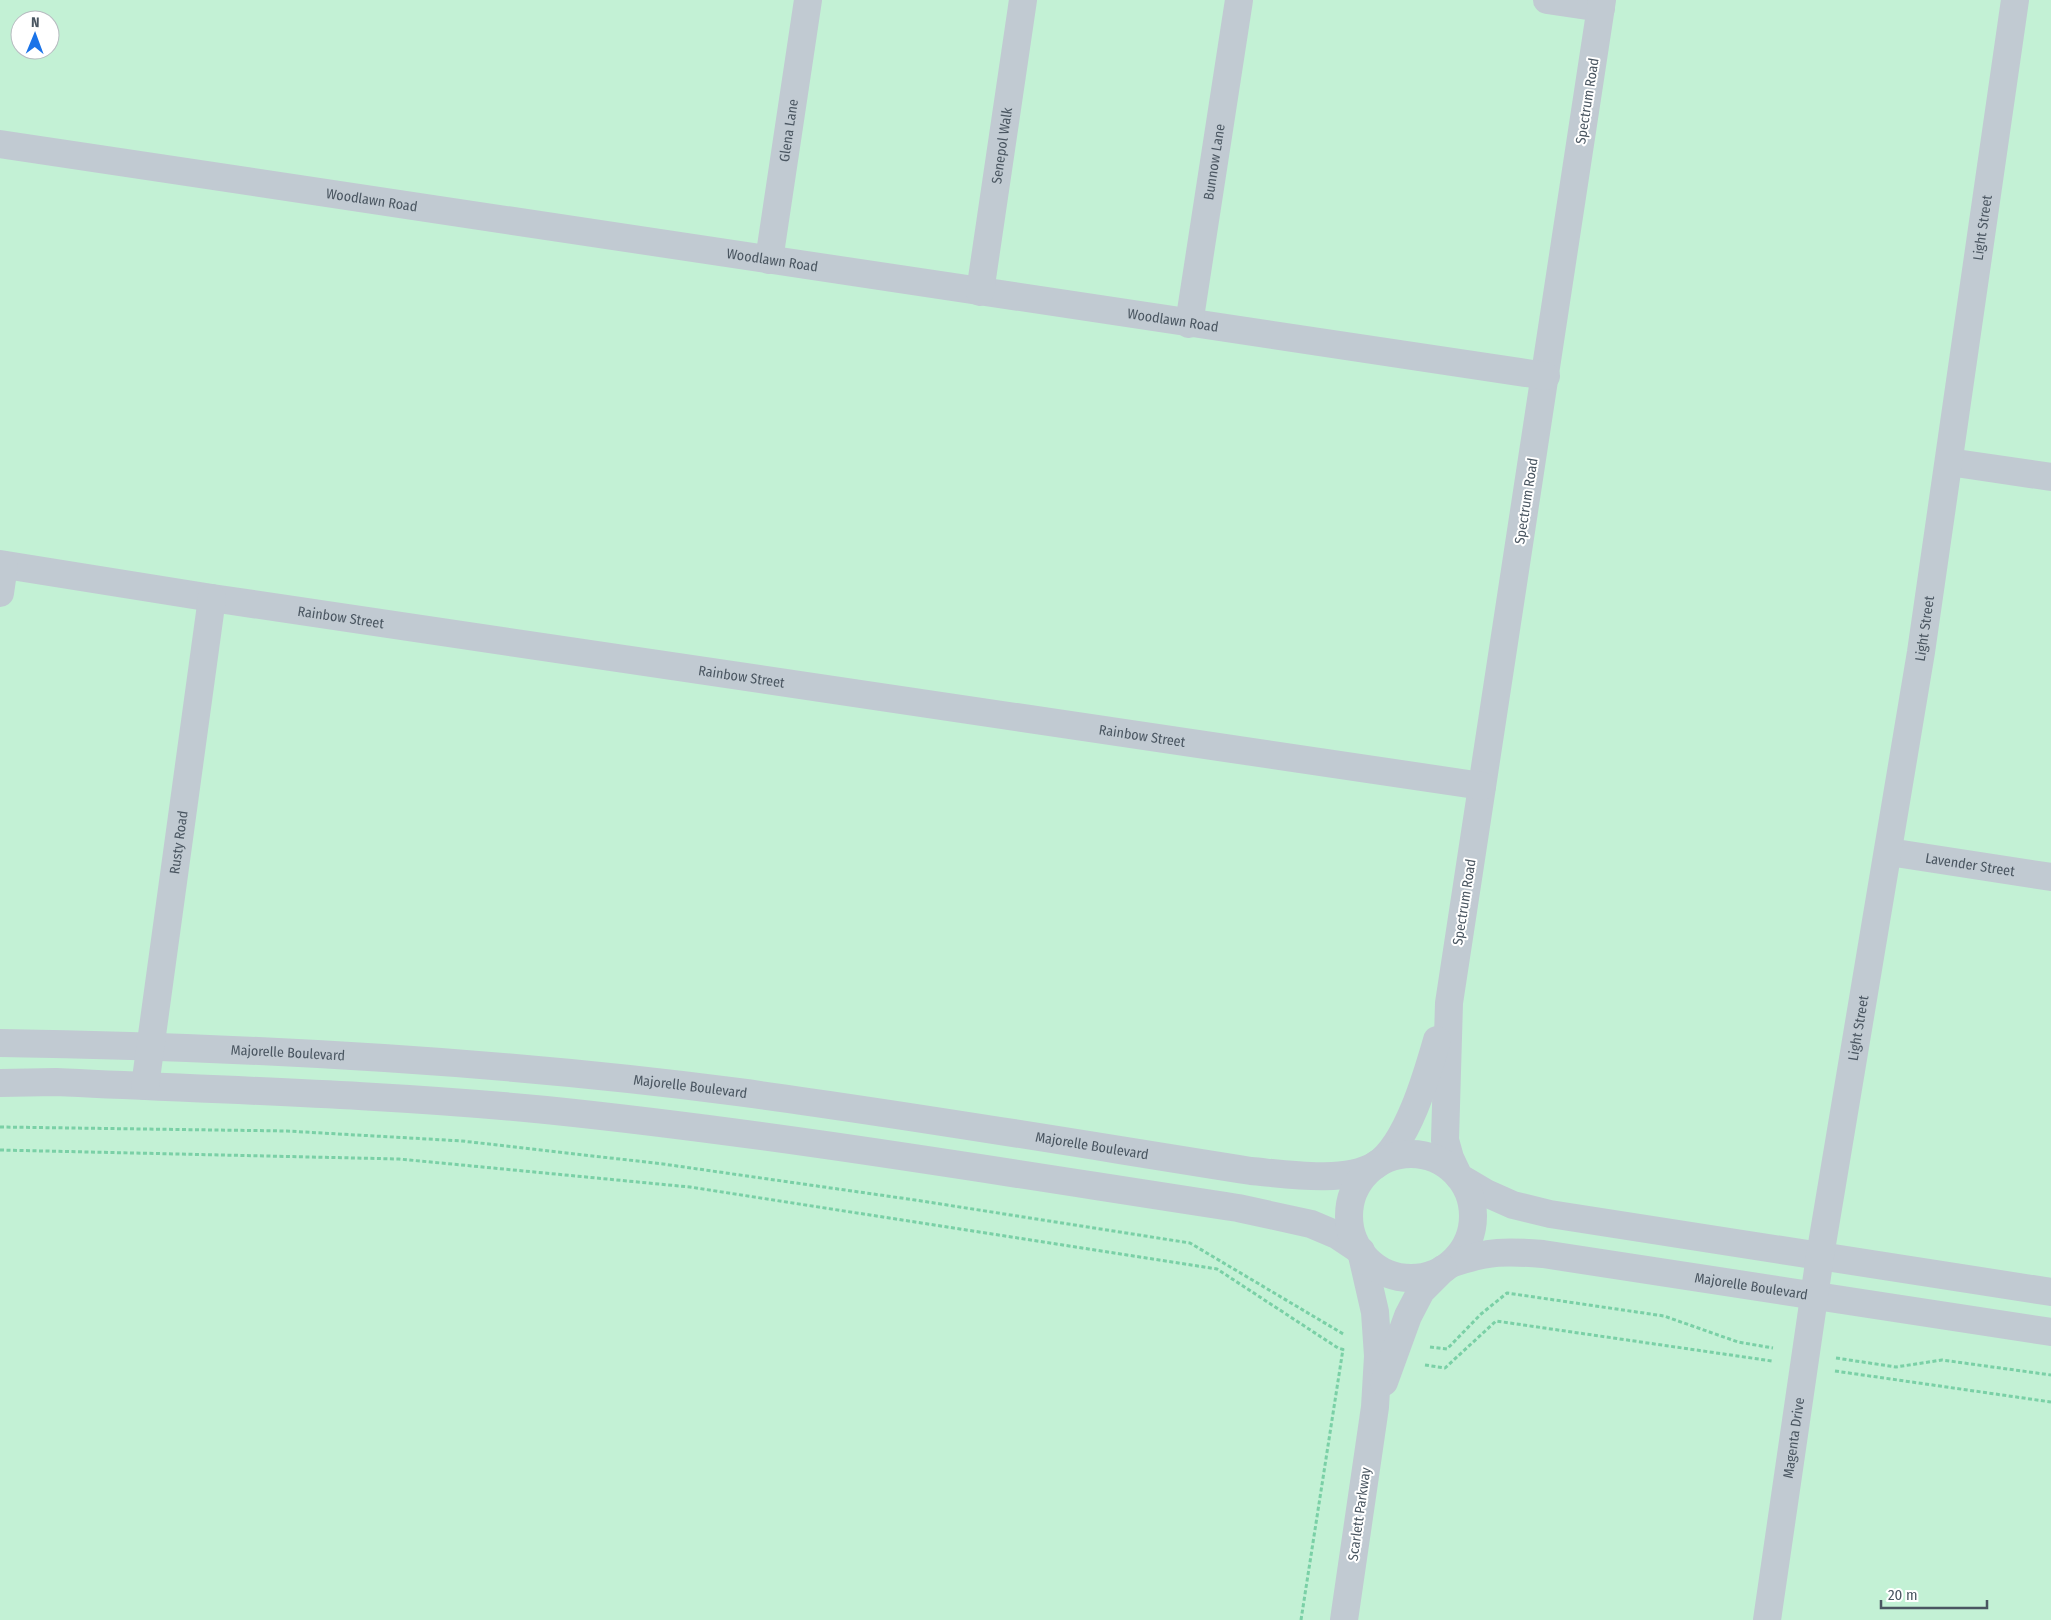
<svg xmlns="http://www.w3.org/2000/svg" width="2051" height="1620" viewBox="0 0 2051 1620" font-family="'Fira Sans Condensed',sans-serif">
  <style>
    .green { fill: #c3f1d5; fill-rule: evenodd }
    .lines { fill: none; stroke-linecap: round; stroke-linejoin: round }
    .path { stroke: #7ad0a6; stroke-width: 3; stroke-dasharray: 4 2.5; stroke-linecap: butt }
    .minor { stroke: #c1cad2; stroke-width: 28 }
    .labels { text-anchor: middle; stroke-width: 4; stroke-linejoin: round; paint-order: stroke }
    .street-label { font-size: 14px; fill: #4a5661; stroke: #fff }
  </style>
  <rect width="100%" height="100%" fill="#f5f3f3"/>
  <path class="green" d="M0,0h2051v1620h-2051zM20,20h30v30h-30z"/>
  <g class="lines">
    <g class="path">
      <path d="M0,1127l287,4 175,10 201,23 252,36 275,43 155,92"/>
      <path d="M0,1150l399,9 291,28 527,82 121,79 7,2"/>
      <path d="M1430,1347l17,2 34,-35 26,-21 157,23 74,26 35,6"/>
      <path d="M1836,1358l60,9 46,-7 109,15"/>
      <path d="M1425,1365l20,3 51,-47 276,40"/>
      <path d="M1835,1371l216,31"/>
      <path d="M1301,1620l42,-271"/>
    </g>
    <g class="minor">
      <path d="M1547,0l54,8"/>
      <path d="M1602,0l-153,1003 -4,137 5,18 9,19 27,16 27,12 37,9 501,78"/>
      <path id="s1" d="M0,144l1546,232"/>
      <path id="s2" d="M769,260l39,-260"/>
      <path id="s3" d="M980,292l43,-292"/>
      <path id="s4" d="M1189,324l50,-324"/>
      <path d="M1949,462l102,15"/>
      <path id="s5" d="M0,564l212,34 1270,188"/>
      <path d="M0,593l4,-28"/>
      <path id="s6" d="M1889,852l162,25"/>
      <path id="s7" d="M0,1043c246,4 494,17 738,49 172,23 342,52 513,79 34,3 94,13 125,-6 31,-20 51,-90 61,-125"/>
      <path d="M0,1083l56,-1c163,8 327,12 490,28 232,24 462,63 692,98l73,16 26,11 24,16 14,61 3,44 -3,51 -31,213"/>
      <path id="s8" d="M145,1086l67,-488"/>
      <circle cx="1411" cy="1216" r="62"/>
      <path id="s9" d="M1453,1263c36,-12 53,-12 90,-9l508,78"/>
      <path d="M1384,1382l24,-66 13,-25 22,-22"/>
      <path id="s10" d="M1767,1620l53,-364 101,-604 94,-652"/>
    </g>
  </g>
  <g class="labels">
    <g class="street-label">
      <text transform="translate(1587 101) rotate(-81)" y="5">Spectrum Road</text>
      <text dy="5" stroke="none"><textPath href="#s2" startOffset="131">Glena Lane</textPath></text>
      <text dy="5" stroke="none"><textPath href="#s3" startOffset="148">Senepol Walk</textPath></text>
      <text dy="5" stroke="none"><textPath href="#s4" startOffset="164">Bunnow Lane</textPath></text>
      <text dy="5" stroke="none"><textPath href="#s1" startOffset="376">Woodlawn Road</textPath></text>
      <text dy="5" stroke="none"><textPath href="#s10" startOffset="1409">Light Street</textPath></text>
      <text dy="5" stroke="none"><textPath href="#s1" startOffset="781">Woodlawn Road</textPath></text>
      <text dy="5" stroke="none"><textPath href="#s1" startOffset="1186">Woodlawn Road</textPath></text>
      <text transform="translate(1526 501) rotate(-81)" y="5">Spectrum Road</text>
      <text dy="5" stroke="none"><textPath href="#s5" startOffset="345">Rainbow Street</textPath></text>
      <text dy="5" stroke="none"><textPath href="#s10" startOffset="1004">Light Street</textPath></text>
      <text dy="5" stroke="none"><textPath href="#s5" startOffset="750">Rainbow Street</textPath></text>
      <text dy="5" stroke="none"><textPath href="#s5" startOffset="1155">Rainbow Street</textPath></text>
      <text dy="5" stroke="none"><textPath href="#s8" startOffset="246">Rusty Road</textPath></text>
      <text dy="5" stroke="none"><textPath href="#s6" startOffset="82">Lavender Street</textPath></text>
      <text transform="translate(1464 902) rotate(-81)" y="5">Spectrum Road</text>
      <text dy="5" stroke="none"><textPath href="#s10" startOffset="599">Light Street</textPath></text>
      <text dy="5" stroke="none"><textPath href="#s7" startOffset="288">Majorelle Boulevard</textPath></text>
      <text dy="5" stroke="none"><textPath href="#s7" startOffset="692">Majorelle Boulevard</textPath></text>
      <text dy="5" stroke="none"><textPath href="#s7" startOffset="1098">Majorelle Boulevard</textPath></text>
      <text dy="5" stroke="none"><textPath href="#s9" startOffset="302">Majorelle Boulevard</textPath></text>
      <text dy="5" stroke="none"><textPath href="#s10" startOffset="184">Magenta Drive</textPath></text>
      <text transform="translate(1359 1514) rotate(-82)" y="5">Scarlett Parkway</text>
    </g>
  </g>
  <g transform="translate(35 35) rotate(1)"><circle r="24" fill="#ffffff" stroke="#b7bbc0"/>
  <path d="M0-4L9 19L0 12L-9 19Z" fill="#1a73e8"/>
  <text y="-8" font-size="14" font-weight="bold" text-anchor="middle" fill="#4a5661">N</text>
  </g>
  <path d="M1881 1600v8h106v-8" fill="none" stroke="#4a5661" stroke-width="2.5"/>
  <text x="1888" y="1600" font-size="15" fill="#4a5661" stroke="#ffffff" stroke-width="4" paint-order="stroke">20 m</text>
</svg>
